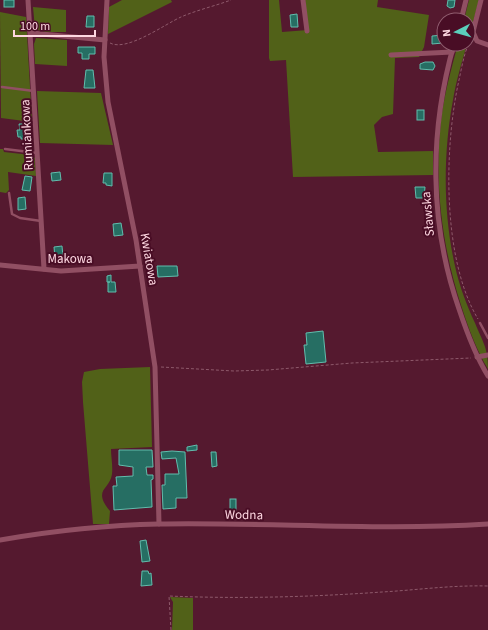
<svg xmlns="http://www.w3.org/2000/svg" width="488" height="630" viewBox="0 0 488 630" font-family="'Source Sans 3',sans-serif">
  <style>
    .green { fill: #516118 }
    .building { fill: #266e63; stroke: #61bdad }
    .lines { fill: none; stroke-linecap: round; stroke-linejoin: round }
    .path { stroke: #8e596b; stroke-width: 1; stroke-dasharray: 3 2; stroke-linecap: butt }
    .lane { stroke: #914f63; stroke-width: 2.5 }
    .street { stroke: #914f63; stroke-width: 5 }
    .labels { text-anchor: middle; stroke-width: 4; stroke-linejoin: round; paint-order: stroke }
    .street-label { font-size: 13px; fill: #fed7e1; stroke: #490d25 }
  </style>
  <rect width="100%" height="100%" fill="#55192f"/>
  <g class="green">
    <path d="M122,0h49l1,2 -64,32 1,-27z"/>
    <path d="M269,0h10l3,32 26,-2 -3,-30h73l-1,7 52,8 -5,32 -5,10 -24,1 -2,56 -11,3 -8,8 4,27 55,-1v24l-140,2 -7,-117 -16,1 -1,-3z"/>
    <path d="M469,0h10l-11,41v-21h-4z"/>
    <path d="M33,7l33,3v22h-21l-10,-3z"/>
    <path d="M0,12l26,5 6,105 -31,-4z"/>
    <path d="M36,38l31,2v26l-32,-2 -1,-20z"/>
    <path d="M458,44h9c-5,18 -11,37 -14,56 -10,53 -10,113 2,166 4,19 12,40 20,57 8,20 13,24 13,46 -12,-20 -20,-42 -27,-64 -19,-59 -27,-122 -20,-184 3,-26 10,-51 17,-77z"/>
    <path d="M37,91l64,2 12,52 -73,-2z"/>
    <path d="M0,149h3l1,3 27,3 4,3 1,18 -28,-4 1,18 -3,3 -6,-1z"/>
    <path d="M150,367l2,80 -41,2c0,8 2,17 1,25 -2,16 -20,15 -2,37l-1,13h-16l-10,-122 -1,-20 2,-10 16,-3z"/>
    <path d="M170,597l23,1v32h-21l1,-28z"/>
  </g>
  <g class="building">
    <rect x="4" y="0" width="10" height="7"/>
    <path d="M448,0h7l-1,7 -4,1 -3,-2z"/>
    <path d="M297,14l1,13h-7l-1,-12z"/>
    <path d="M87,16h7v11h-8z"/>
    <path d="M443,35v8l-11,1v-8z"/>
    <path d="M78,47h17v7h-6v5h-7v-6h-4z"/>
    <path d="M425,62h8l2,4 -2,4 -13,-1v-5z"/>
    <path d="M86,70h7l2,18h-11z"/>
    <rect x="417" y="110" width="7" height="10"/>
    <path d="M19,124h7l2,15h-7v-2h-3l-1,-7h3z"/>
    <path d="M60,172l1,8 -9,1 -1,-8z"/>
    <path d="M104,173h8v13l-6,-1v-2h-3z"/>
    <path d="M25,176l7,1 -2,14 -8,-1z"/>
    <path d="M415,187h10l-1,11h-8z"/>
    <path d="M25,197l1,12 -8,1v-12z"/>
    <path d="M121,223l2,12 -9,1 -1,-12z"/>
    <path d="M62,246l1,11 -8,1 -1,-11z"/>
    <path d="M157,266h20l1,10 -20,1z"/>
    <path d="M111,275v7h4l1,10h-8v-10h2h-3v-6z"/>
    <path d="M323,331l3,31 -20,2 -2,-19h3l-1,-12z"/>
    <path d="M197,445v5l-10,1v-4z"/>
    <path d="M119,450h33l1,17h-7l1,8h6v4l-2,1 1,27 -38,3 -1,-24h4l-1,-9 17,-1v-9l-14,-2z"/>
    <path d="M172,451l13,1 2,46h-11v10l-13,1 -1,-24h3v-11h14l-3,-16 -14,1 -1,-7z"/>
    <path d="M211,452h5l1,14 -5,1z"/>
    <rect x="230" y="499" width="6" height="12"/>
    <path d="M146,540l4,21 -8,1 -2,-21z"/>
    <path d="M142,571h6l1,3 2,-1 1,12 -11,1z"/>
  </g>
  <g class="lines">
    <g class="path">
      <path d="M471,40c-7,11 -9,27 -12,40 -15,67 -17,179 19,239"/>
      <path d="M110,43c17,9 55,-19 71,-26 16,-7 34,-11 50,-17"/>
      <path d="M161,367l73,4 34,-1 84,-7 119,-5"/>
      <path d="M171,630l-2,-34c70,3 142,1 213,-4 35,-2 70,-7 106,-6"/>
    </g>
    <g class="lane">
      <path d="M2,87l32,4"/>
      <path d="M5,149l32,4"/>
      <path d="M9,193l3,21 8,4 21,3"/>
      <path d="M480,323l8,15"/>
    </g>
    <g class="street">
      <path d="M28,0l16,269"/>
      <path d="M107,0l-3,57 4,45 28,138 19,127 4,157"/>
      <path d="M303,0l4,31"/>
      <path d="M481,0l-8,32 4,9 11,4"/>
      <path d="M461,20l5,-20"/>
      <path d="M31,33l74,7"/>
      <path d="M454,44c-25,88 -25,179 5,265 8,24 16,46 29,67"/>
      <path d="M391,55l61,-3"/>
      <path d="M0,265l61,6 79,-5"/>
      <path d="M477,357l11,-2"/>
      <path d="M0,540c52,-9 106,-15 159,-16 110,-2 219,7 329,0"/>
    </g>
  </g>
  <g class="labels">
    <g class="street-label">
      <text transform="translate(26 135) rotate(-93)" y="5">Rumiankowa</text>
      <text transform="translate(427 214) rotate(-95)" y="5">Sławska</text>
      <text x="70" y="263">Makowa</text>
      <text transform="translate(150 259) rotate(80)" y="5">Kwiatowa</text>
      <text transform="translate(244 514) rotate(1)" y="5">Wodna</text>
    </g>
  </g>
  <g transform="translate(456 32) rotate(264)"><circle r="19" fill="#490d25" stroke="#915e70"/>
  <path d="M0-3L7 15L0 10L-7 15Z" fill="#5bcebb"/>
  <text y="-6" font-size="11" font-weight="bold" text-anchor="middle" fill="#fed7e1">N</text>
  </g>
  <path d="M14 30v6h81v-6" fill="none" stroke="#fed7e1" stroke-width="2"/>
  <text x="20" y="30" font-size="12" fill="#fed7e1" stroke="#490d25" stroke-width="3" paint-order="stroke">100 m</text>
</svg>
